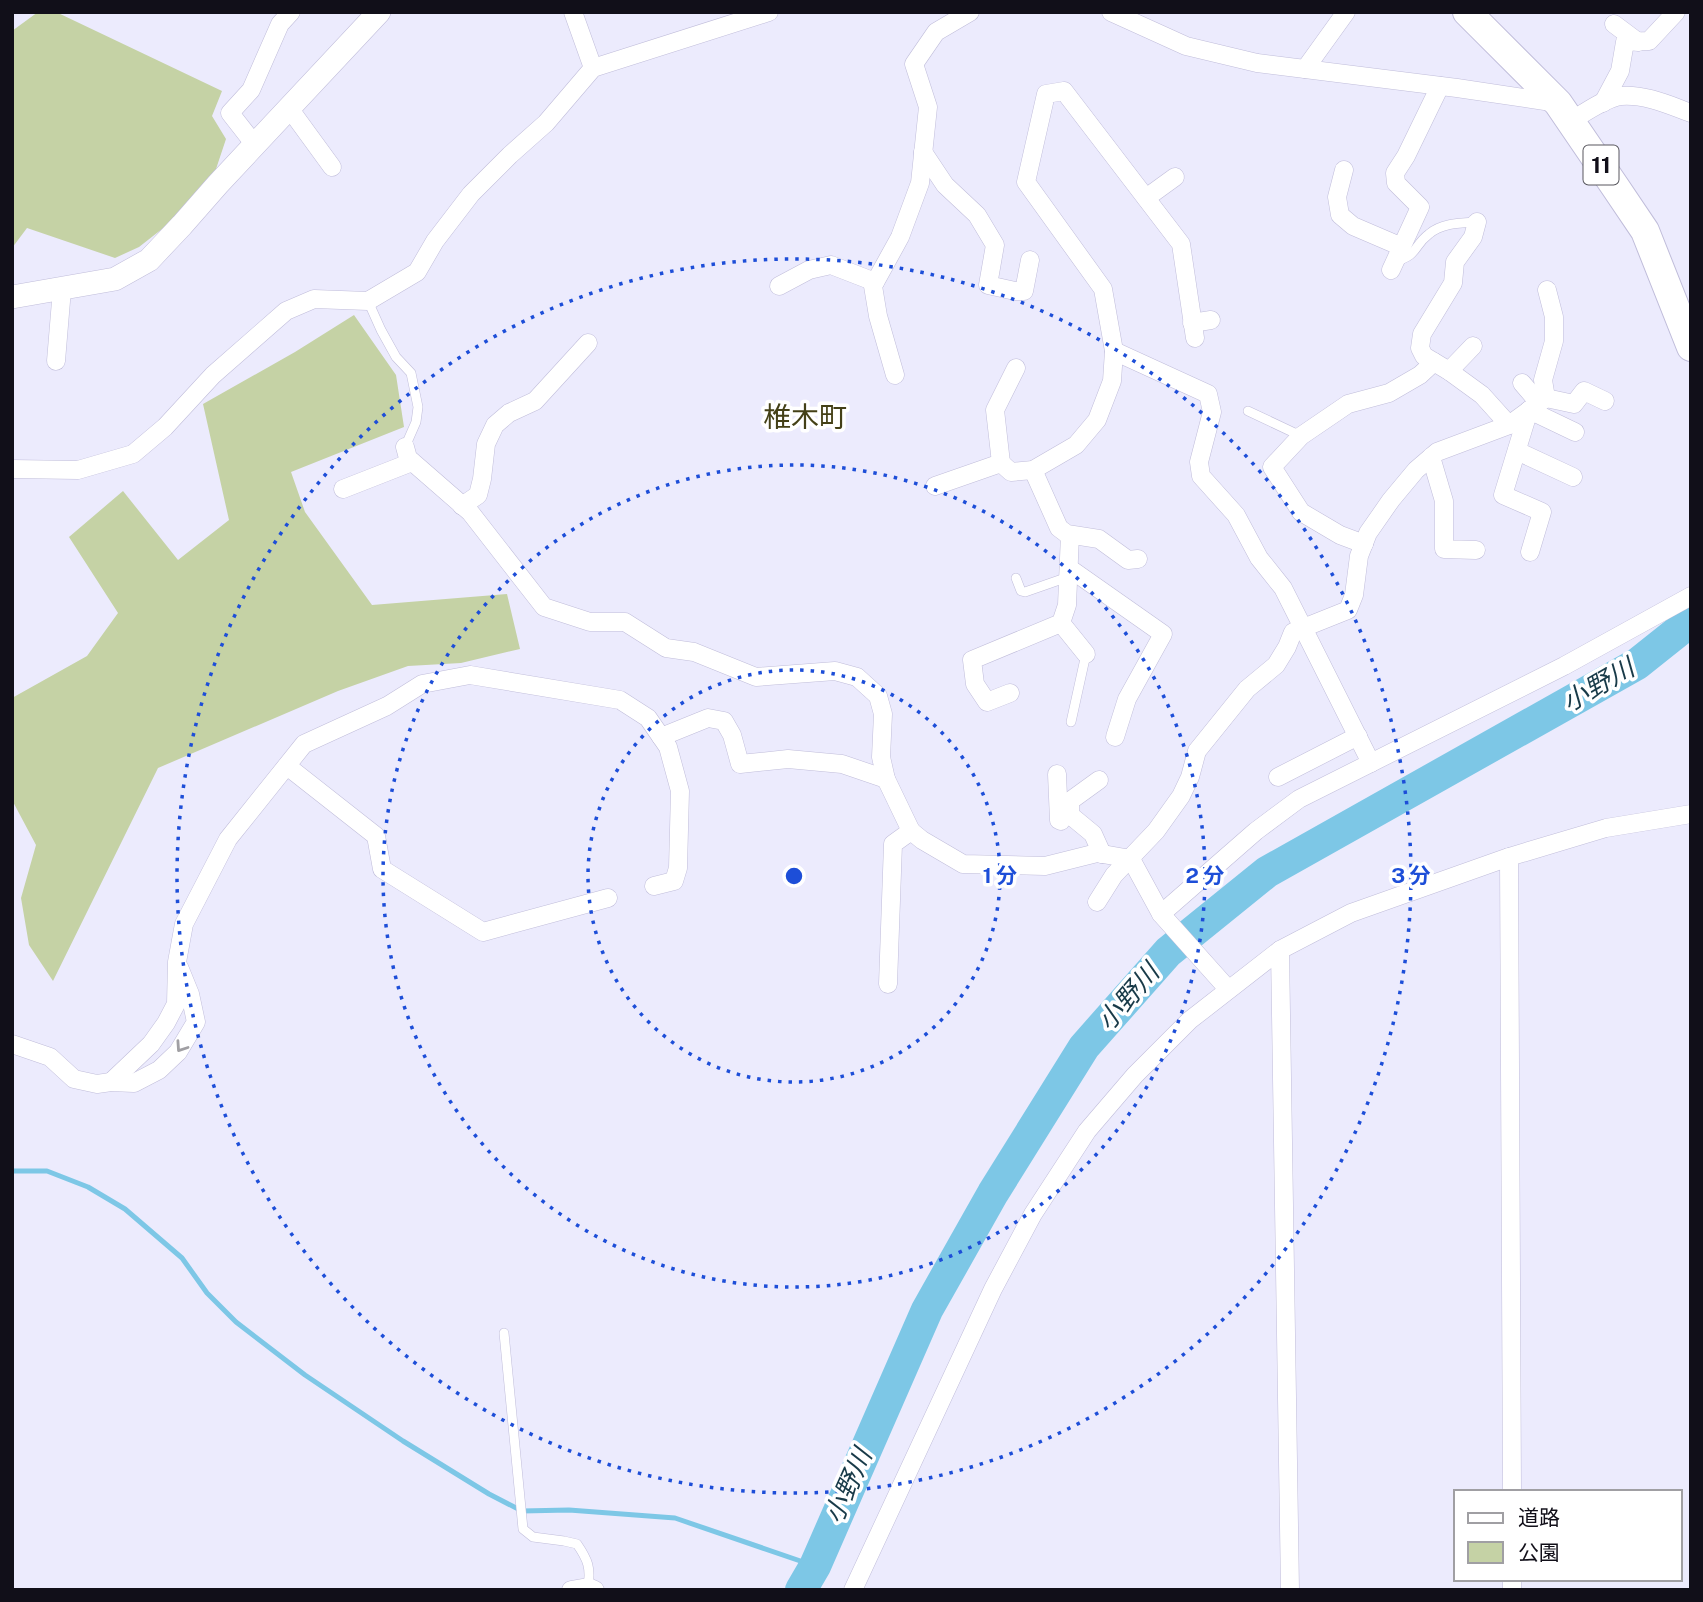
<svg xmlns="http://www.w3.org/2000/svg" width="1703" height="1602" viewBox="0 0 1703 1602" font-family="'Public Sans','Noto Sans JP',sans-serif">
  <style>
    .green { fill: #c5d2a5 }
    .lines { fill: none; stroke-linecap: round; stroke-linejoin: round }
    .stream { stroke: #7dc7e6; stroke-width: 5 }
    .river { stroke: #7dc7e6; stroke-width: 32 }
    .service-casing { stroke: #c0bdda; stroke-width: 10 }
    .minor-casing { stroke: #c0bdda; stroke-width: 19 }
    .tertiary-casing { stroke: #c0bdda; stroke-width: 24 }
    .primary-casing { stroke: #c0bdda; stroke-width: 30 }
    .service { stroke: #fff; stroke-width: 9 }
    .minor { stroke: #fff; stroke-width: 18 }
    .tertiary { stroke: #fff; stroke-width: 23 }
    .primary { stroke: #fff; stroke-width: 28 }
    .oneway { stroke: #a09fa3 }
    .ring { fill: none; stroke: #1d4ed8; stroke-width: 3.5; stroke-dasharray: 3.5 7 }
    .labels { text-anchor: middle; stroke-width: 7; stroke-linejoin: round; paint-order: stroke }
    .shield { fill: #fff; stroke: #58575e; stroke-width: 2 }
    .shield-label { font-size: 23px; font-weight: bold; fill: #110f19 }
    .water-label { font-size: 26px; font-style: italic; fill: #183a48; stroke: #fff }
    .quarter-label { font-size: 28px; fill: #444017; stroke: #fff }
    .centre { fill: #1d4ed8; stroke: #fff; stroke-width: 3.5 }
    .ring-label { font-size: 21px; text-anchor: middle; font-weight: bold; fill: #1d4ed8; stroke: #fff; stroke-width: 7; stroke-linejoin: round; paint-order: stroke }
  </style>
  <rect width="100%" height="100%" fill="#ecebfd"/>
  <g class="green">
    <path d="M38,12h18l166,79 -10,25 14,23 -18,54 -69,54 -24,11 -88,-30 -15,20v-217z"/>
    <path d="M354,315l42,60 8,52 -113,45 14,40 67,93 135,-11 13,55 -59,14 -53,3 -70,25 -180,77 -105,213 -24,-36 -8,-47 15,-53 -24,-45v-102l75,-42 31,-43 -49,-76 54,-46 55,69 51,-40 -26,-116 92,-52z"/>
  </g>
  <g class="lines">
    <path class="stream" d="M12,1171h35l41,16 37,22 57,49 25,35 29,29 69,53 98,66 86,53 33,17 47,-1 106,8 140,48"/>
    <path class="river" d="M801,1590l14,-24 112,-256 66,-117 91,-146 84,-95 99,-80 370,-208 54,-43"/>
    <defs>
      <g id="service">
        <path d="M1395,261c23,-5 18,-15 34,-27 13,-11 31,-11 48,-12"/>
        <path d="M368,301l13,29 15,27 15,16 7,34 -2,15 -11,25"/>
        <path d="M1248,411l53,25"/>
        <path d="M1016,578l5,13 4,1 43,-15"/>
        <path d="M1071,722l15,-68"/>
        <path d="M504,1333l19,196 10,8 31,4 13,3c11,16 14,24 11,43"/>
      </g>
      <g id="minor">
        <path d="M573,12l20,56"/>
        <path d="M1111,12l75,34 71,17 200,25 101,15"/>
        <path d="M1614,24l24,18"/>
        <path d="M1305,69l41,-57"/>
        <path d="M1603,103l17,-32 5,-29 24,-1 27,-29"/>
        <path d="M289,108l43,59"/>
        <path d="M1571,121c13,-8 34,-23 50,-25 24,-2 48,9 70,17"/>
        <path d="M255,145l-25,-32 21,-23 29,-66 11,-12"/>
        <path d="M923,152l22,33 32,30 18,30 -7,40 27,6h9l6,-31"/>
        <path d="M1344,170l-7,27 3,18 13,11 49,21"/>
        <path d="M1146,198l29,-21"/>
        <path d="M1477,222l-4,15 -18,25 -2,21 -31,51 -2,14 4,8 25,15 33,24 27,30"/>
        <path d="M1391,270l29,-63 -24,-24 -1,-10 11,-17 34,-70"/>
        <path d="M779,286l30,-16 22,-5 44,17"/>
        <path d="M1192,323l19,-3"/>
        <path d="M1195,338l-14,-94 -117,-153 -18,3 -20,88 77,107 11,62 94,43 4,18 -13,50 2,14 35,39 23,43 24,30 88,175"/>
        <path d="M56,361l6,-72"/>
        <path d="M1449,371l24,-25"/>
        <path d="M895,375l-17,-59 -5,-30 27,-49 20,-54 8,-76 -14,-43 22,-32 34,-20"/>
        <path d="M1522,383l17,20"/>
        <path d="M1546,398l28,6 10,-13 21,10"/>
        <path d="M405,447l3,11 62,54 74,95 46,15h35l41,26 28,4 62,25 79,-6 22,6 21,19 5,18 -2,43 5,22 25,52"/>
        <path d="M1517,451l56,26"/>
        <path d="M1431,457l13,44v48l32,1"/>
        <path d="M1001,463l-6,-53 21,-42"/>
        <path d="M12,469l66,1 55,-16 32,-27 48,-52 73,-64 28,-12 54,2 49,-29 18,-31 36,-47 39,-39 36,-32 47,-55 176,-56"/>
        <path d="M1033,470l26,58 8,6 32,5 29,21 10,-1"/>
        <path d="M935,486l66,-23 10,9 22,-2 43,-25 21,-25 15,-39 2,-30"/>
        <path d="M343,489l69,-27"/>
        <path d="M462,506l16,-11 4,-16 4,-35 9,-19 14,-12 26,-12 53,-58"/>
        <path d="M1364,544l-24,-9 -39,-23 -29,-45 29,-31 47,-32 41,-11 31,-18 14,-13"/>
        <path d="M1530,552l12,-40 -39,-17 26,-85 46,22"/>
        <path d="M1069,568l94,66 -36,65 -12,38"/>
        <path d="M1061,623l25,31"/>
        <path d="M1010,693l-23,9 -12,-18 -3,-24 89,-37 6,-18 3,-70"/>
        <path d="M661,737l47,-19 16,3 8,14 8,29 48,-5 54,5 44,15"/>
        <path d="M287,766l89,70 6,33 101,63 125,-34"/>
        <path d="M1057,774l2,46 2,1"/>
        <path d="M1278,777l80,-41"/>
        <path d="M1099,780l-29,21v14l23,19 9,20"/>
        <path d="M1509,857l3,635"/>
        <path d="M1097,902l17,-27 42,-44 25,-35 9,-19 7,-26 50,-62 29,-24 11,-18 6,-15 55,-22 6,-15 5,-39 9,-23 23,-33 25,-30 21,-18 72,-27 37,-27 -3,-18 11,-39v-24l-7,-27"/>
        <path d="M1161,914l95,-83 43,-32 265,-133 127,-70"/>
        <path d="M1280,950l10,640"/>
        <path d="M888,984l5,-140 18,-13 11,9 41,24 82,2 52,-13 34,6 30,55 67,75"/>
        <path d="M12,1044l38,13 24,22 23,5 14,-2 23,1 25,-13 19,-18 18,-30 -6,-28 -11,-27"/>
        <path d="M111,1082l40,-38 15,-21 10,-19 1,-42 7,-38 44,-85 76,-95 83,-38 35,-22 48,-9 150,25 28,18 20,29 12,44 -2,77 -4,13 -20,5"/>
        <path d="M1512,1579v11"/>
        <path d="M571,1590l17,-3 7,3"/>
        <path d="M853,1590l140,-301 40,-75 54,-83 48,-56 55,-55 90,-70 71,-37 158,-56 97,-29 85,-14"/>
      </g>
      <path id="tertiary" d="M12,297l103,-18 34,-19 33,-35 36,-41 161,-172"/>
      <path id="primary" d="M1467,12l91,91 58,85 29,43 46,116"/>
    </defs>
    <use href="#service" class="service-casing"/>
    <use href="#minor" class="minor-casing"/>
    <use href="#tertiary" class="tertiary-casing"/>
    <use href="#primary" class="primary-casing"/>
    <use href="#service" class="service"/>
    <use href="#minor" class="minor"/>
    <use href="#tertiary" class="tertiary"/>
    <use href="#primary" class="primary"/>
  </g>
  <defs><path id="oneway-chevron" d="M-2-3.5L2.5 0L-2 3.5" fill="none" stroke-width="1.6" stroke-linecap="round" stroke-linejoin="round" transform="scale(1.75)"/></defs>
  <use class="oneway" href="#oneway-chevron" transform="translate(181 1047) rotate(124)"/>
  <g class="ring">
    <circle cx="794" cy="876" r="206"/>
    <circle cx="794" cy="876" r="411"/>
    <circle cx="794" cy="876" r="617"/>
  </g>
  <g class="labels">
    <rect class="shield" x="1583.5" y="145.5" width="35" height="39" rx="5"/>
    <g class="shield-label">
      <text x="1601" y="173">11</text>
    </g>
    <g class="water-label">
      <text transform="translate(1598 685) rotate(-30)" y="9">小野川</text>
      <text transform="translate(1128 997) rotate(-49)" y="9">小野川</text>
      <text transform="translate(848 1486) rotate(-66)" y="9">小野川</text>
    </g>
    <g class="quarter-label">
      <text x="805" y="427">椎木町</text>
    </g>
  </g>
  <circle cx="794" cy="876" r="10" class="centre"/>
  <g class="ring-label">
    <text x="1000" y="883">1 分</text>
    <text x="1205" y="883">2 分</text>
    <text x="1411" y="883">3 分</text>
  </g>
  <rect width="1703" height="1602" fill="none" stroke="#110f19" stroke-width="28"/>
  <rect x="1454" y="1490" width="228" height="91" fill="#ffffff" stroke="#a09fa3" stroke-width="2"/>
  <rect x="1468" y="1513" width="35" height="10" fill="#ffffff" stroke="#a09fa3" stroke-width="2"/>
  <text x="1518" y="1525" font-size="21" fill="#110f19">道路</text>
  <rect x="1468" y="1542" width="35" height="21" fill="#c5d2a5" stroke="#a09fa3" stroke-width="2"/>
  <text x="1518" y="1560" font-size="21" fill="#110f19">公園</text>
</svg>
